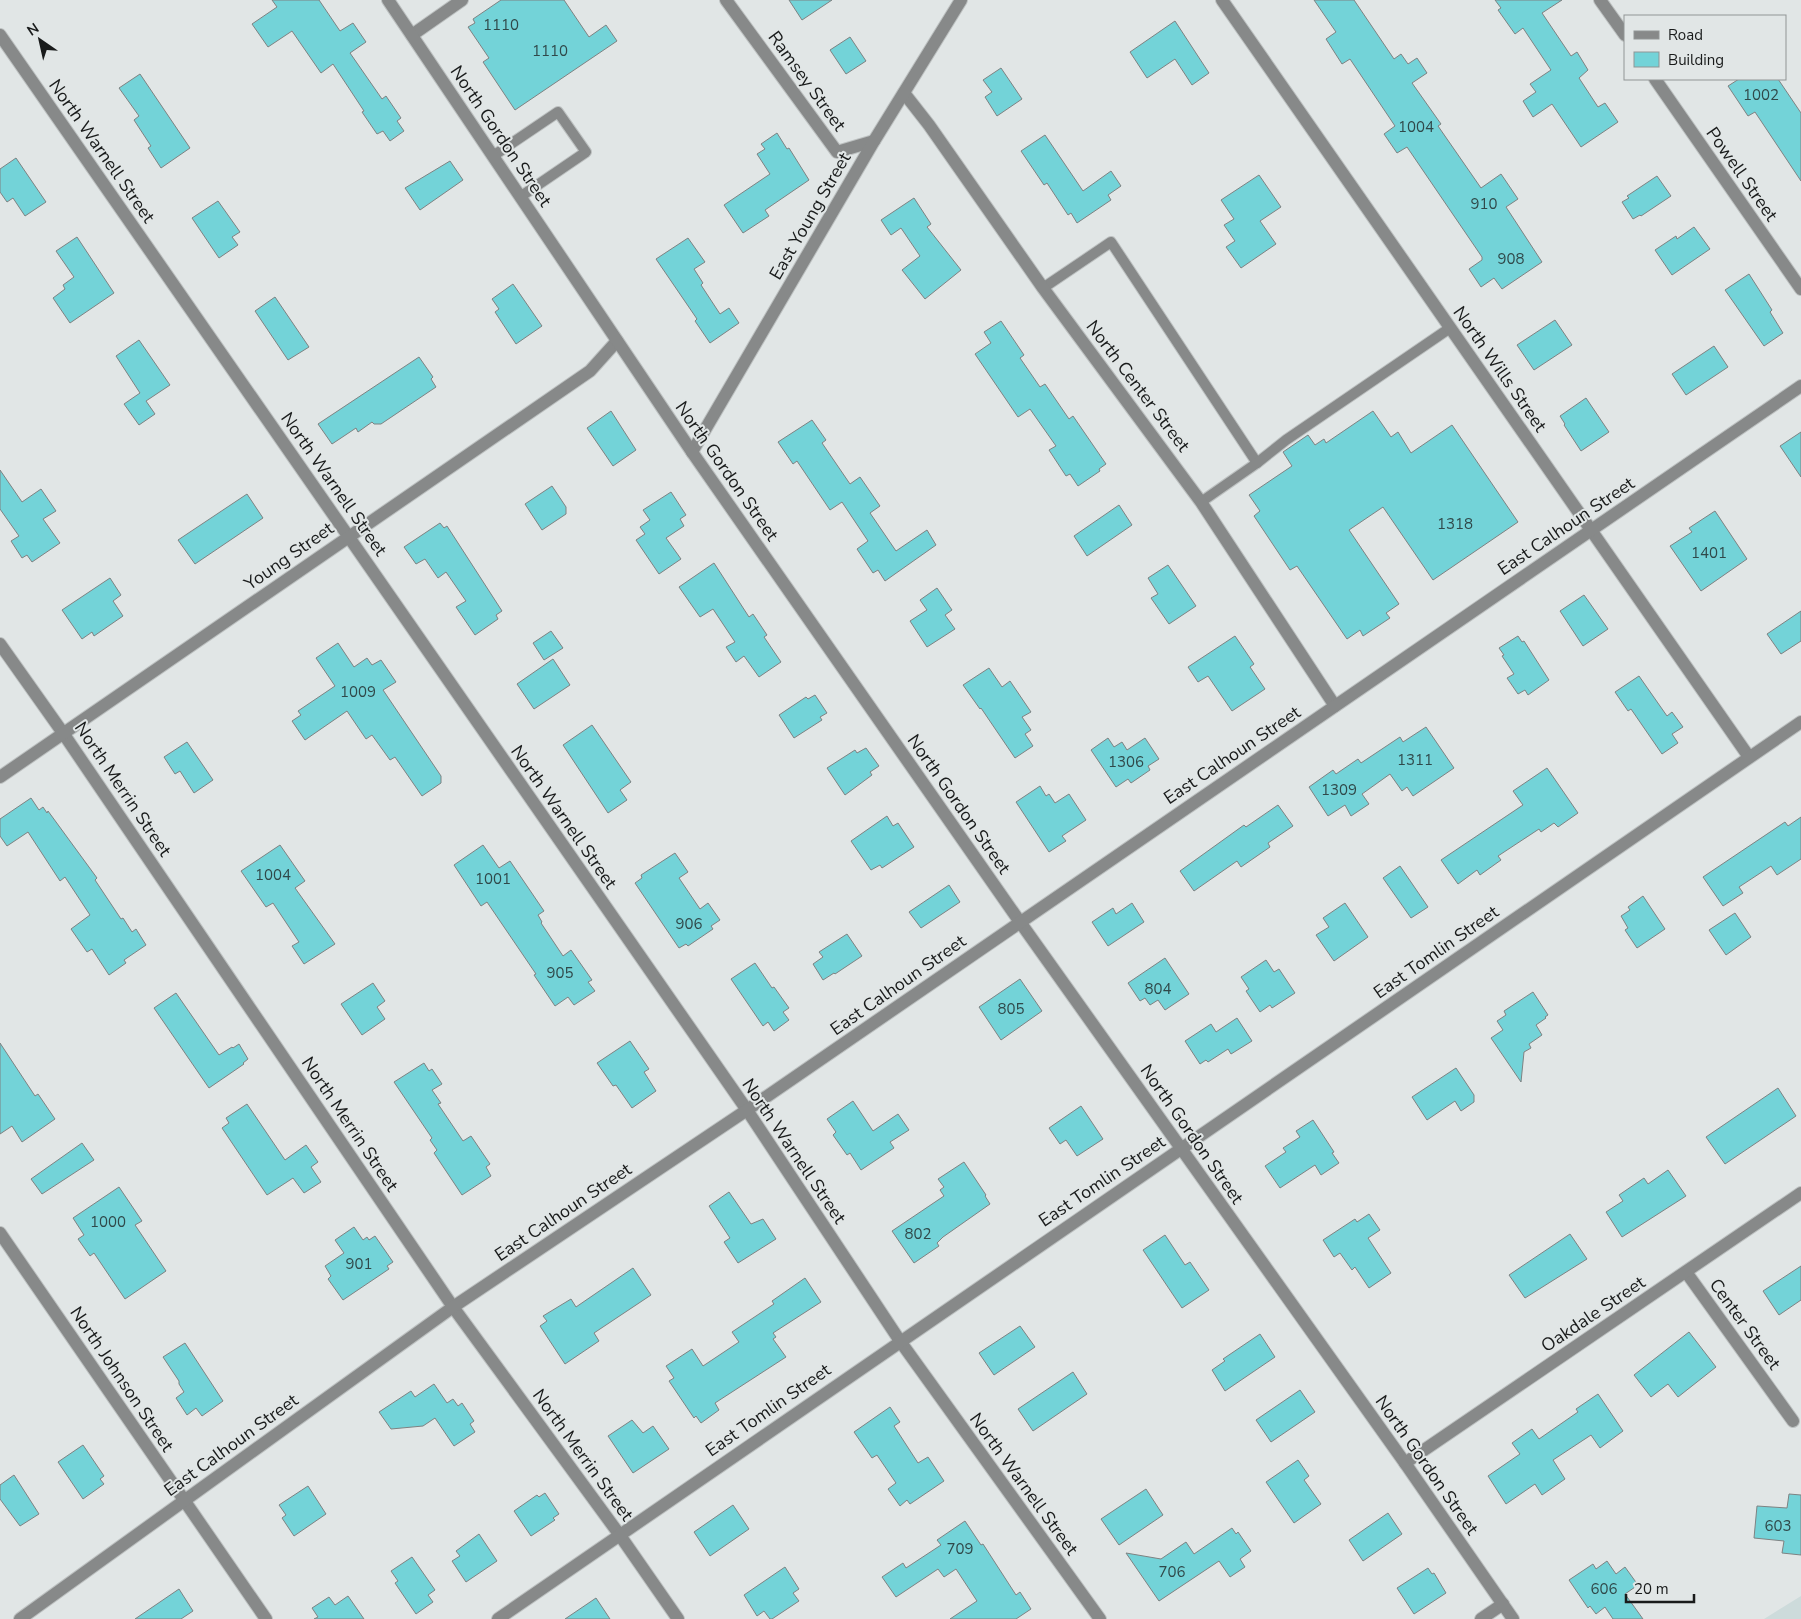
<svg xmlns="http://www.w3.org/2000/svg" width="1801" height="1619" viewBox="0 0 1801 1619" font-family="'Nunito Sans',sans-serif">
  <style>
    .built { fill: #cddbdb }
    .building { fill: #73d3d8; stroke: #7e8282 }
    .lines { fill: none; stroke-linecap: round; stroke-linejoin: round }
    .service-casing { stroke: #bdc1c1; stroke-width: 12 }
    .minor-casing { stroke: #bdc1c1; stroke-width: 14 }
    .tertiary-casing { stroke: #bdc1c1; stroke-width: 14 }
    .service { stroke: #878989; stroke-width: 10 }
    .minor { stroke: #878989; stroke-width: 12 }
    .tertiary { stroke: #878989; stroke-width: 12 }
    .labels { text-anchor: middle; stroke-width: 4; stroke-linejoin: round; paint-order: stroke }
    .number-label { font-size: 15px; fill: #30494a }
    .street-label { font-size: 18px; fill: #191b1b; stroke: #e1e6e6 }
  </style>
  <rect width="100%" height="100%" fill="#e1e6e6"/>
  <path class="built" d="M1801,1596v23h-37z"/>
  <g class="building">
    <path d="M272,0h47l21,31 13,-8 13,19 -16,11 32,46 4,-3 15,22 -4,3 7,10 -14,10 -7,-10 -6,3 -15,-22 2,-1 -31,-47 -12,9 -29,-42 -24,16 -16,-23 25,-17z"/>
    <path d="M501,0h63l25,37 17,-12 11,16 -102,69 -32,-48 6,-4 -21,-31 7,-4 -2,-4z"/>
    <path d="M789,0h43l-30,20z"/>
    <path d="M1314,0h40l40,59 7,-5 7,10 9,-6 10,15 -15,10 29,41 -3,2 43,62 20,-14 17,25 -12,8 36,55 -40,27 -8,-11 -13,9 -12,-18 13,-9v-3l-75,-110 -10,6 -13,-19 11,-8 -45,-67 -8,5 -16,-25 10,-7z"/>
    <path d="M1495,0h67l-20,13 29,43 6,-4 11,18 -9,8 19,29 7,-4 13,19 -37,25 -29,-43 -19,13 -10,-16 13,-9 -6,-8 21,-14 -28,-42 -8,6 -17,-24 3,-2z"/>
    <path d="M1175,21l34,52 -17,12 -17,-26 -28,19 -17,-26z"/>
    <path d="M850,37l16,24 -20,13 -16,-24z"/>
    <path d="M1001,68l21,31 -25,17 -12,-19 7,-5 -9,-12z"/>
    <path d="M140,74l50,74 -29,20 -13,-20 3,-2 -17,-26 5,-4 -20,-28z"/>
    <path d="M1739,79h39l23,34v68l-46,-69 -7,4 -20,-30z"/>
    <path d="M777,133l10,16 2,-1 20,32 -44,30 4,6 -26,17 -19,-28 46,-31 -13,-20 8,-5 -4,-5z"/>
    <path d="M1045,135l38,56 28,-20 10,15 -13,9 3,5 -34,23 -6,-10 -3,2 -21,-32 -3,2 -23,-34z"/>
    <path d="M16,158l30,44 -21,14 -12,-18 -6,4 -7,-10v-23z"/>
    <path d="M450,161l13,19 -43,30 -15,-22z"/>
    <path d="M1259,175l22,32 -21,14 16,23 -35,24 -15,-21 9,-6 -11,-16 10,-6 -13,-19z"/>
    <path d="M1657,176l14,20 -30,20 -1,-1 -7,4 -11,-17 7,-4 -2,-2z"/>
    <path d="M914,198l17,26 -4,3 34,43 -36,29 -23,-29 18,-14 -19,-28 -10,7 -10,-15z"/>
    <path d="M218,201l22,31 -8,5 6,8 -19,13 -27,-40z"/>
    <path d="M1694,227l16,22 -38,26 -17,-25 21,-14 1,3z"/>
    <path d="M77,237l37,56 -44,30 -17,-25 12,-9 -2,-4 11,-8 -18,-26z"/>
    <path d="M688,238l17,24 -11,7 9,14 -2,2 19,29 9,-6 10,15 -29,20 -15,-22 2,-2 -41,-60z"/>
    <path d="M1749,274l23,36 -2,2 13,21 -19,13 -39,-56z"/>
    <path d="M513,284l29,42 -26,18 -21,-32 4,-3 -7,-10z"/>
    <path d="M275,297l34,50 -21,13 -33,-49z"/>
    <path d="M1555,320l17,25 -38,25 -17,-25z"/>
    <path d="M1001,321l23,34 -4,3 20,29 5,-3 24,35 4,-3 33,48 -7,5 1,2 -22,15 -8,-12 -4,2 -17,-26 7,-4 -26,-37 -12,8 -43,-63 16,-11 -7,-11z"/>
    <path d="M139,340l31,45 -24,16 9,13 -16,11 -15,-21 16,-11 -24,-37z"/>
    <path d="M1714,346l14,21 -42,28 -14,-21z"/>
    <path d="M419,357l14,20 -2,2 5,8 -55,37h-7l-2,-2 -14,10 -2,-4 -24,16 -14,-20z"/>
    <path d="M1586,398l23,34 -28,19 -17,-26 1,-1 -5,-8z"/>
    <path d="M611,411l25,39 -23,16 -26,-38z"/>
    <path d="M1373,411l18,26 7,-5 13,21 41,-28 66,97 -85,58 -50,-73 -34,23 50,74 -13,9 4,5 -27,18 -3,-6 -13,9 -50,-73 -7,4 -36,-54 6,-5 -11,-16 43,-29 -9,-14 25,-17 7,10 9,-6 2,4z"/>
    <path d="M812,420l14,20 -4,3 28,41 10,-7 20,29 -10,7 26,38 31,-21 9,15 -51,36 -7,-11 -5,3 -16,-24 11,-8 -26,-39 -12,8 -33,-49 -4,3 -15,-22z"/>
    <path d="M1801,432v45l-21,-31z"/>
    <path d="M0,470l22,32 19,-13 15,22 -13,8 17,24 -28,19 -5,-7 -5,3 -11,-17 8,-5 -19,-27z"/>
    <path d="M552,486l14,21v7l-24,16 -17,-26z"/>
    <path d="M671,492l15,23 -6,4 4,7 -18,12 15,21 -22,15 -23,-34 9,-6 -5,-7 10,-7 -7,-10z"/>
    <path d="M247,494l16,24 -68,46 -17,-24z"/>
    <path d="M1119,505l13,20 -45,31 -13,-20z"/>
    <path d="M1715,511l32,48 -46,32 -31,-45 22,-14 -3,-4z"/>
    <path d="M440,523l4,5 3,-2 55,85 -6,4 2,4 -23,16 -19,-28 10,-6 -20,-29 -8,6 -13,-19 -9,5 -12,-17z"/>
    <path d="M714,563l35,54 4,-3 14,21 -3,2 17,25 -22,15 -15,-21 -8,6 -10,-15 9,-5 -22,-33 -13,8 -21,-30z"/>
    <path d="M1168,565l28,41 -27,18 -18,-26 7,-4 -10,-16z"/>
    <path d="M110,578l11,17 -8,6 10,15 -29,20 -2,-4 -10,7 -20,-29z"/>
    <path d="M937,588l15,22 -7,5 10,14 -28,18 -17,-26 17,-11 -7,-10z"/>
    <path d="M1584,595l24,34 -25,17 -23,-35z"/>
    <path d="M1801,611v30l-20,13 -14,-20z"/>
    <path d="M551,631l12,17 -19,12 -11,-17z"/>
    <path d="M1235,636l19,28 -4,3 15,22 -33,22 -24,-35 -10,6 -10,-15z"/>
    <path d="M1518,636l4,6 2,-1 25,39 -21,15 -3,-5 -7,4 -11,-16 7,-4 -12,-18 2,-1 -5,-7z"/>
    <path d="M338,643l16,24 13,-9 5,7 9,-5 15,22 -13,8 58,86v7l-19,13 -27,-39 -5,3 -18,-25 -6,4 -19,-28 -42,29 -13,-19 9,-6 -3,-4 37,-25 -19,-28z"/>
    <path d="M553,659l17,26 -36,24 -17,-25z"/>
    <path d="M989,668l13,19 8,-6 21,31 -9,5 9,13 -6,4 8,12 -18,12 -34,-50 -1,1 -17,-24z"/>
    <path d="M1639,676l28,40 5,-4 11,15 -11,7 6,9 -16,11 -31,-45 -3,2 -13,-19z"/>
    <path d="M815,695l12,18 -7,4 2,3 -28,18 -15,-23 27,-18 2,2z"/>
    <path d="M592,725l39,57 -11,8 7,10 -19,13 -45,-68z"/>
    <path d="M1426,727l28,41 -41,28 -6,-9 -5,4 -12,-17 -28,20 7,10 -18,12 -6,-11 -17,11 -19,-29 24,-17 3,4 22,-15 3,4 39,-26 3,5z"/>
    <path d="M1108,738l6,9 8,-5 5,8 18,-12 14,21 -11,7 2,4 -19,13 -3,-4 -12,8 -25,-37z"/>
    <path d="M187,742l26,38 -19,13 -14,-22 -5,3 -11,-17z"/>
    <path d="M866,748l13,18 -9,6 2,3 -27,20 -18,-27 28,-18 2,3z"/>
    <path d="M1547,768l31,45 -20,14 -4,-4 -13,9 -2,-3 -41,27 3,4 -21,15 -3,-5 -19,14 -17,-24 82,-55 -10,-14z"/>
    <path d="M1040,786l6,10 3,-2 6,9 14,-9 17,26 -24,16 4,5 -17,11 -33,-50z"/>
    <path d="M31,798l8,12 4,-3 4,6 1,-2 49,67 -2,2 26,39 2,-1 9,14 4,-3 10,16 -22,15 2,3 -17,12 -17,-26 -5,3 -16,-23 19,-14 -25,-38 -5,4 -32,-49 -21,14 -7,-10v-17z"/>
    <path d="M1278,805l15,21 -25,17 2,4 -29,20 -4,-6 -43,30 -14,-20 64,-46 2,2z"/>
    <path d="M887,816l6,10 5,-3 16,24 -32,21 -2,-3 -9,5 -20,-29z"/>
    <path d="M1801,817v42l-24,16 -6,-9 -32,21 4,6 -20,13 -20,-29 82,-55 3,4z"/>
    <path d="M280,845l25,36 -10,7 40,56 -31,20 -12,-18 7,-4 -26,-39 -7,4 -25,-36z"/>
    <path d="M483,845l16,23 11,-7 34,50 -6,4 4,7 -1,1 22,33 8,-6 21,30 -4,2 7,9 -21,14 -6,-8 -13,9 -21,-31 2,-1 -49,-72 -6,4 -27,-41z"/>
    <path d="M675,853l13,19 -9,6 2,3 19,28 8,-6 12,17 -9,6 2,3 -25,17 -2,-2 -7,4 -44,-65 7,-5 -1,-3z"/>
    <path d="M1400,866l28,41 -17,11 -28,-40z"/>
    <path d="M949,885l11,17 -39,26 -12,-16z"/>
    <path d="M1643,896l22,33 -28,19 -12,-18 3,-2 -7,-12 9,-6 -2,-3z"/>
    <path d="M1132,903l12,19 -36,24 -16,-24 21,-14 3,6z"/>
    <path d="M1345,903l23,34 -34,24 -18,-26 13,-8 -6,-9z"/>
    <path d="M1735,913l16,24 -25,18 -17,-25z"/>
    <path d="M847,934l15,22 -27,18 -1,-1 -11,7 -10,-16 10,-7 -4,-5z"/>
    <path d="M1165,958l24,36 -24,16 -7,-10 -8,5 -5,-7 -5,3 -12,-18z"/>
    <path d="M1266,960l8,12 5,-3 16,24 -23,15 -2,-3 -10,7 -14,-21 3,-2 -8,-12z"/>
    <path d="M755,963l17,25 2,-1 15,21 -6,4 6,8 -15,11 -6,-9 -5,4 -32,-47z"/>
    <path d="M1020,979l22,32 -41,29 -22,-33z"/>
    <path d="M373,983l12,18 -8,6 8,12 -23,16 -21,-31z"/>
    <path d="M1533,992l15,23 -3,2 1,1 -10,7 6,10 -13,9 2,4 -7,4 -3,30 -30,-44 12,-8 -6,-9 9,-6 -2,-4z"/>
    <path d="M176,993l43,62 13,-8 1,1 6,-4 9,15 -5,4 1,1 -35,24 -55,-80z"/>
    <path d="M1237,1018l15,23 -21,13 -3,-5 -20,13 -2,-2 -6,4 -15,-23 26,-17 5,8z"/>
    <path d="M630,1041l19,28 -5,3 12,19 -24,17 -16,-23 -3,1 -16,-23z"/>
    <path d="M0,1043l35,53 3,-2 17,25 -33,23 -10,-16 -12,8z"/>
    <path d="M424,1063l5,8 3,-2 10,15 -10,6 9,13 -3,1 25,37 8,-5 19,28 -4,3 5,9 -29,19 -28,-42 3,-3 -7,-10 2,-2 -38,-56z"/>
    <path d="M1456,1068l18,27v7l-13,9 -6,-10 -28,19 -15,-23z"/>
    <path d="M1778,1088l18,28 -71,48 -19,-27z"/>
    <path d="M853,1101l20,30 25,-17 11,16 -19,12 4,6 -33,22 -11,-17 -3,2 -14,-20 3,-3 -9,-13z"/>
    <path d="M247,1104l38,56 21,-15 12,17 -7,5 10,15 -17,11 -11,-15 -26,17 -45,-67 7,-5 -3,-5z"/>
    <path d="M1081,1106l22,33 -26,17 -11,-16 -6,4 -11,-16z"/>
    <path d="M1313,1120l21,32 -2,1 7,10 -18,12 -6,-10 -35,23 -15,-22 21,-14 -3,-4 17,-11 -4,-6z"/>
    <path d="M82,1143l12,17 -52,34 -11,-15z"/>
    <path d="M964,1162l22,33 -1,1 5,8 -47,33 -6,6 2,3 -25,17 -22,-32 52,-35 -4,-6 4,-3 -6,-8z"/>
    <path d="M1668,1170l18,26 -64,41 -16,-25 17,-11 -4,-6 25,-17 4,6z"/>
    <path d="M119,1187l23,34 -7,4 31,46 -41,28 -31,-46 -4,3 -12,-17 6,-4 -11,-17z"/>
    <path d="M729,1192l22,32 12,-5 13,20 -38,24 -14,-21 6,-4 -21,-32z"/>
    <path d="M1369,1214l11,16 -12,8 23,35 -22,15 -14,-21 -3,3 -12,-17 -6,4 -11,-17 32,-21 2,3z"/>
    <path d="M354,1227l9,13 4,-3 2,3 6,-4 18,26 -6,4 2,3 -46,31 -15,-21 3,-3 -6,-10 19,-13 -9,-13z"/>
    <path d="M1570,1234l17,25 -62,39 -16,-23z"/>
    <path d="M1165,1235l20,30 5,-3 19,28 -27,18 -39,-58z"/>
    <path d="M1801,1266v34l-22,15 -16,-24z"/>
    <path d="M633,1268l18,27 -57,38 5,8 -34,23 -25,-38 7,-5 -4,-5 28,-17 5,8z"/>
    <path d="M805,1278l16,24 -48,31 3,4 -3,2 13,18 -71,46 4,7 -18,13 -5,-7 -2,2 -25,-37 5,-3 -8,-12 26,-17 11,17 36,-24 -7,-10 42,-28 -2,-3z"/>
    <path d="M1020,1326l15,21 -41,28 -15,-22z"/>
    <path d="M1689,1332l27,35 -38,30 -10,-13 -17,13 -17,-22z"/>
    <path d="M1260,1334l15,23 -50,34 -13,-21 13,-9 -2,-2z"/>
    <path d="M185,1343l38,58 -21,15 -6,-8 -9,7 -11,-17 8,-6 -5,-8v-3l-16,-24z"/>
    <path d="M1073,1372l14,22 -54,37 -15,-22z"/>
    <path d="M434,1384l13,19 6,-4 5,7 4,-3 12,18 -4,3 5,8 -21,14 -19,-28 -12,8 -32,3 -12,-17 32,-21 4,6z"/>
    <path d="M1300,1390l15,22 -44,30 -15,-22z"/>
    <path d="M1598,1394l25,37 -23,17 -9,-13 -38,25 12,19 -23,16 -7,-11 -29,20 -18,-28 32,-22 -8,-11 20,-14 7,10 39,-27 -2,-3z"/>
    <path d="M890,1407l10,15 -6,4 24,37 10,-6 16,24 -34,23 -3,-4 -7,6 -12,-17 8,-6 -19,-28 -5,3 -18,-26z"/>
    <path d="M632,1420l11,13 10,-7 16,23 -36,24 -25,-37z"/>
    <path d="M83,1445l21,31 -4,3 4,5 -21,15 -25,-37z"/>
    <path d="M1298,1460l11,16 -5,4 17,24 -27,19 -28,-41z"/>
    <path d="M14,1475l25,39 -19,12 -20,-27v-14z"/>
    <path d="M308,1486l18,28 -32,22 -12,-18 4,-3 -7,-10z"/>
    <path d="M1146,1489l17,26 -44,30 -18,-26z"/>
    <path d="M545,1493l14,21 -6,4 2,2 -24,16 -17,-25 23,-16 2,2z"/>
    <path d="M1789,1494l12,1v60l-19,-2 2,-12 -30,-3 3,-32 30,2z"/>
    <path d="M733,1505l16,24 -39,27 -16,-24z"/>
    <path d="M1388,1513l14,21 -39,27 -14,-21z"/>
    <path d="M965,1521l16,24 2,-1 33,51 4,-3 11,17 -15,10h-66l27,-18 -21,-32 -12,8 -6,-8 -42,28 -14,-20 21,-14 3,5 35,-23 -4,-5z"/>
    <path d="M1232,1528l4,6 2,-2 13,19 -11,8 5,8 -15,10 -11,-16 -60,40 -33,-48 35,6 25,-17 8,12z"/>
    <path d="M479,1534l18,27 -31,21 -14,-21 8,-5 -4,-5z"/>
    <path d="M412,1557l23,33 -7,5 5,7 -17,12 -21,-31 3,-2 -7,-10z"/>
    <path d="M1607,1561l9,13 9,-7 13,18 -13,9 18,25h-30l-8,-12 -9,7 -6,-8 -2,2 -19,-28 24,-16 3,5z"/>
    <path d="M785,1567l14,22 -6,4 6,8 -27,18h-2l-6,-8 -7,5 -13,-21z"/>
    <path d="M1428,1568l4,6 2,-1 12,20 -32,21 -17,-26z"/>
    <path d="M179,1589l14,22 -12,8h-46z"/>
    <path d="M348,1596l16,23h-50l4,-2 -6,-9 17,-11 6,8z"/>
    <path d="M596,1598l14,21h-45z"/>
  </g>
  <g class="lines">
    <defs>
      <g id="service">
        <path d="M493,156l65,-44 28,40 -66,45"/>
        <path d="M1043,288l68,-46 146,221"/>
        <path d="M1201,502l56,-39 29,-23 164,-112"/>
      </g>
      <g id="minor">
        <path d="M726,0l111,152 37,-11"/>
        <path d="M1222,0l527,757"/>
        <path d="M1600,0l25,35"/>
        <path d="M0,35l747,1075 153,231 200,278"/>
        <path d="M412,35l50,-35"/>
        <path d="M1655,79l146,210"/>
        <path d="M904,93l25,32 114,163 158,214 134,204"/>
        <path d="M692,452l182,-311 87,-141"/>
        <path d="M0,644l63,89 390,574 166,227 59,85"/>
        <path d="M0,777l590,-406 27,-30"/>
        <path d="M0,1233l266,386"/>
        <path d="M1686,1272l107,149"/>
        <path d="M1405,1463l396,-270"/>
        <path d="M498,1619l1303,-897"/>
        <path d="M1481,1619l22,-15"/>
      </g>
      <g id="tertiary">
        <path d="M388,0l304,452 328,470 385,541 108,156"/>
        <path d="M20,1619l433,-312 294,-197 1054,-724"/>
      </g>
    </defs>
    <use href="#service" class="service-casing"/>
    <use href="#minor" class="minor-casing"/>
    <use href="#tertiary" class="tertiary-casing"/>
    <use href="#service" class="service"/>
    <use href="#minor" class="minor"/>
    <use href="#tertiary" class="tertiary"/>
  </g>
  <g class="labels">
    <g class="number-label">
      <text x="501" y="30">1110</text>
      <text x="550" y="56">1110</text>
      <text x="1761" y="100">1002</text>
      <text x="1416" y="132">1004</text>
      <text x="1484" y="209">910</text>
      <text x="1511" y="264">908</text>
      <text x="1455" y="529">1318</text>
      <text x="1709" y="558">1401</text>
      <text x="358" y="697">1009</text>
      <text x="1415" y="765">1311</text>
      <text x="1126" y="767">1306</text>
      <text x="1339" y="795">1309</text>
      <text x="273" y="880">1004</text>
      <text x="493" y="884">1001</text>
      <text x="689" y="929">906</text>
      <text x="560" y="978">905</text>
      <text x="1158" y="994">804</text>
      <text x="1011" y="1014">805</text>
      <text x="108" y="1227">1000</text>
      <text x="918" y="1239">802</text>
      <text x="359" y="1269">901</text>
      <text x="1778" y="1531">603</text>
      <text x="960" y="1554">709</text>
      <text x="1172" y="1577">706</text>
      <text x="1604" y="1594">606</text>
    </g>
    <g class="street-label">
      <text transform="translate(807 81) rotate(54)" y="6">Ramsey Street</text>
      <text transform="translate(501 136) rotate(56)" y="6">North Gordon Street</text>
      <text transform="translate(102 151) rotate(55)" y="6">North Warnell Street</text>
      <text transform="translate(1742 174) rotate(55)" y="6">Powell Street</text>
      <text transform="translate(810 216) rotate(-60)" y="6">East Young Street</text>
      <text transform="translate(1500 369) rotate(55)" y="6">North Wills Street</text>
      <text transform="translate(1138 386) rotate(53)" y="6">North Center Street</text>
      <text transform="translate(727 471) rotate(55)" y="6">North Gordon Street</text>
      <text transform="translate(334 484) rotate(55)" y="6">North Warnell Street</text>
      <text transform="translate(1566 526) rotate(-34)" y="6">East Calhoun Street</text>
      <text transform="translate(289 556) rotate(-35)" y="6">Young Street</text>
      <text transform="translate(1232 755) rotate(-34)" y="6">East Calhoun Street</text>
      <text transform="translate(123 789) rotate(56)" y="6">North Merrin Street</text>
      <text transform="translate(959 804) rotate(55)" y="6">North Gordon Street</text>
      <text transform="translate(564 817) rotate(55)" y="6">North Warnell Street</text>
      <text transform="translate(1436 952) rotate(-35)" y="6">East Tomlin Street</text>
      <text transform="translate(898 985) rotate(-35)" y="6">East Calhoun Street</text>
      <text transform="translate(350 1124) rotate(56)" y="6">North Merrin Street</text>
      <text transform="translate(1192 1134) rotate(55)" y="6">North Gordon Street</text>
      <text transform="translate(794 1151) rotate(56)" y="6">North Warnell Street</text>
      <text transform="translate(1102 1181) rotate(-34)" y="6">East Tomlin Street</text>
      <text transform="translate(563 1212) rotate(-34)" y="6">East Calhoun Street</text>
      <text transform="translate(1593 1314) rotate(-34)" y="6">Oakdale Street</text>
      <text transform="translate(1745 1324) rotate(54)" y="6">Center Street</text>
      <text transform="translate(122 1379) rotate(56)" y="6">North Johnson Street</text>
      <text transform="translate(768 1410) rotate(-35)" y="6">East Tomlin Street</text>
      <text transform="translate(231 1445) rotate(-36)" y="6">East Calhoun Street</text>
      <text transform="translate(583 1455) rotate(54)" y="6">North Merrin Street</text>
      <text transform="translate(1427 1465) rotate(55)" y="6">North Gordon Street</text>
      <text transform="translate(1024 1484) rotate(54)" y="6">North Warnell Street</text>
    </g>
  </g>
  <rect x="1624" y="15" width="162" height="65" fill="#e1e6e6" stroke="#919595"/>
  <rect x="1634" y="31" width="25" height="8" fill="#878989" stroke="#919595"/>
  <text x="1668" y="40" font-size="15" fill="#191b1b">Road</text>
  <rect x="1634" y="52" width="25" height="15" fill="#73d3d8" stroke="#919595"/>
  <text x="1668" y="65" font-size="15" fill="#191b1b">Building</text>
  <g transform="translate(40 40) rotate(326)" stroke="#e1e6e6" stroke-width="4" paint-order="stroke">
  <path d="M0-4L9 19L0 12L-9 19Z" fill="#191b1b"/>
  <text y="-8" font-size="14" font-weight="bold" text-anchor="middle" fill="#191b1b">N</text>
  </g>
  <path d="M1626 1594v8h68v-8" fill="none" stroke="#191b1b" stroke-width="2.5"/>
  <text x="1634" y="1594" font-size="15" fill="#191b1b" stroke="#e1e6e6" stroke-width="4" paint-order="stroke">20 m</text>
</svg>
